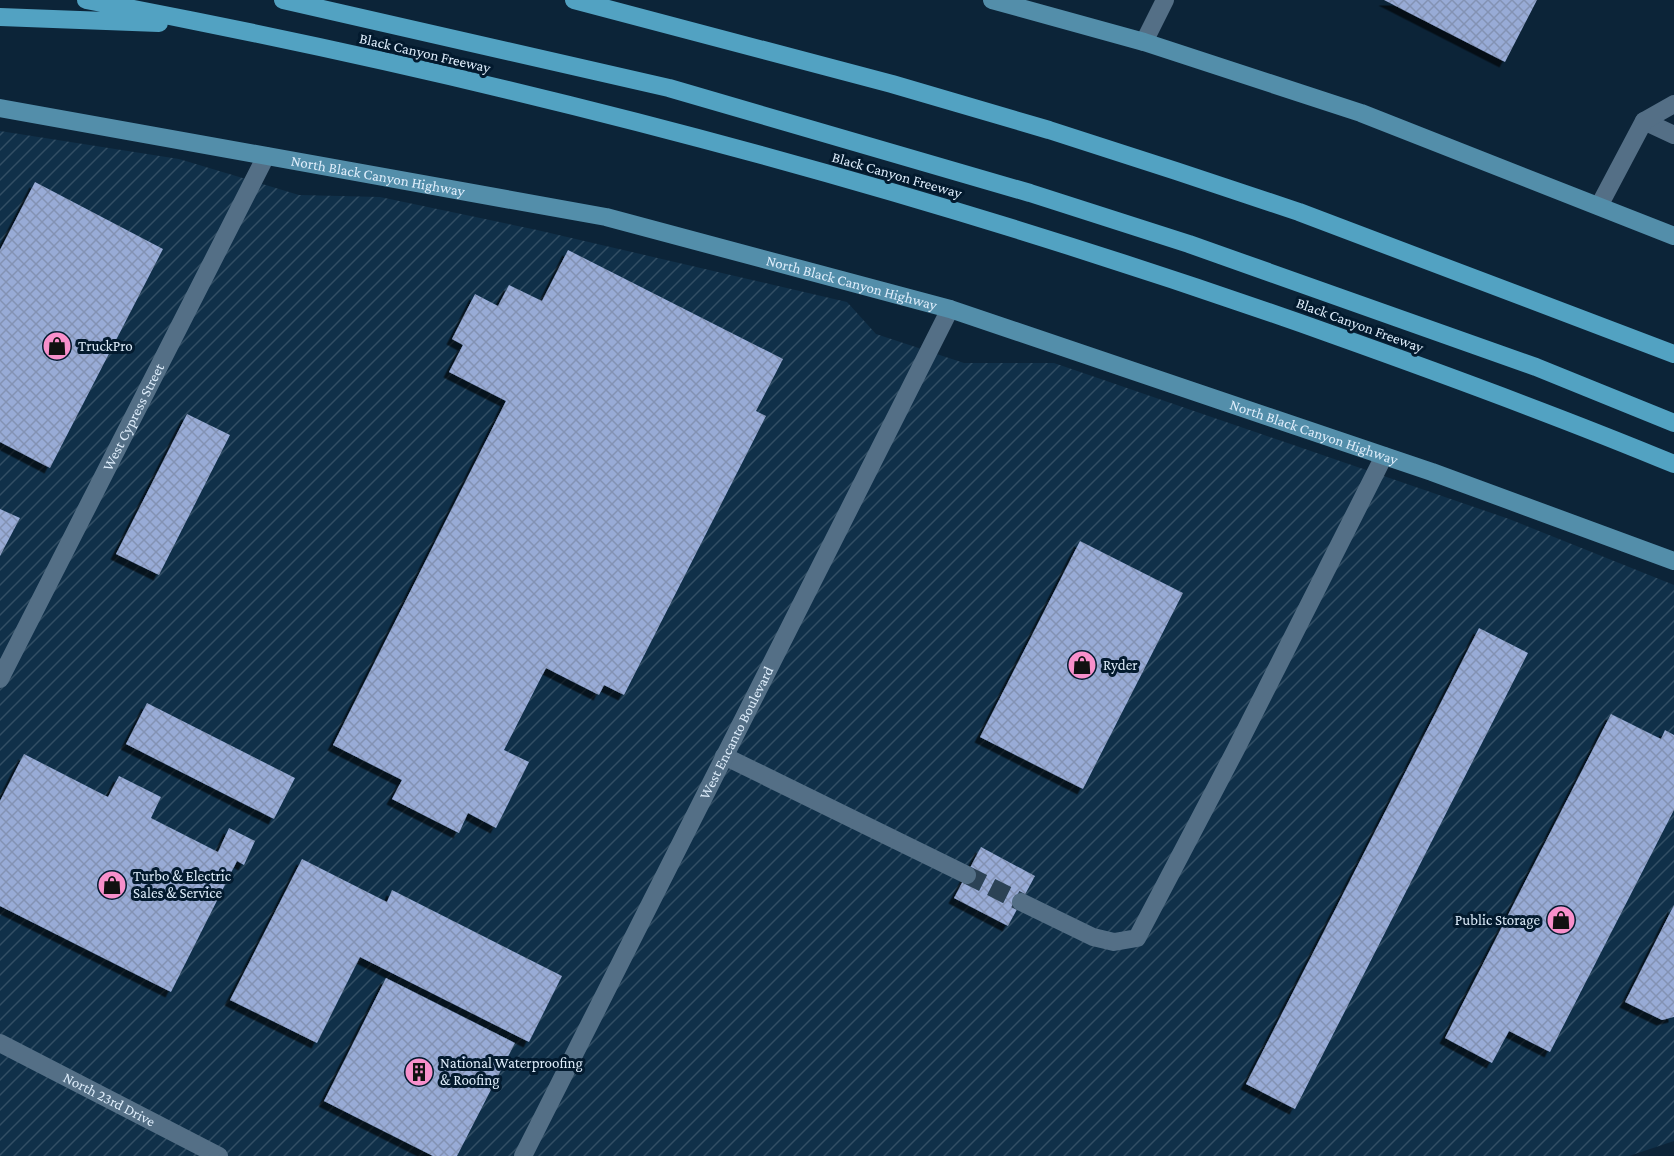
<svg xmlns="http://www.w3.org/2000/svg" width="1674" height="1156" font-family="'Crimson Pro',serif">
	<defs>
		<pattern id="industrial-furrows" width="10" height="10" patternUnits="userSpaceOnUse" patternTransform="scale(1.5)"><rect width="10" height="10" fill="#103049"/><path d="M-1 1l2-2M0 10L10 0M9 11l2-2" fill="none" stroke="#324e64"/></pattern>
		<pattern id="building-cross-hatch" width="8" height="8" patternUnits="userSpaceOnUse" patternTransform="scale(1.5)"><rect width="8" height="8" fill="#98abd6"/><path d="M0 0l8 8M0 8l8-8" fill="none" stroke="#8392b3"/></pattern>
		<filter id="shadow"><feDropShadow dx="-5.5" dy="5.5" stdDeviation="0" flood-color="#0009"/></filter>
	</defs>
	<rect width="100%" height="100%" fill="#0c2438"/>
	<path fill="url(#industrial-furrows)" d="M0,131L179,159L299,195L380,197L537,230L847,302L876,334L964,363H1054L1509,519L1674,585V1141L1629,1156H0Z"/>
	<path fill="url(#building-cross-hatch)" filter="url(#shadow)" d="M1384,0H1537L1505,62Z
		M35,182L163,249L50,468L0,442V250Z
		M568,250L783,359L756,411L766,416L624,695L604,685L599,695L546,668L504,750L529,762L496,828L468,813L459,833L392,799L402,780L333,745L506,401L449,372L463,345L452,339L475,294L498,306L509,285L542,301Z
		M187,414L230,435L159,575L116,554Z
		M0,509L20,518L0,556Z
		M1080,541L1183,593L1083,789L980,737Z
		M1479,628L1528,653L1295,1109L1246,1084Z
		M147,703L295,778L274,819L126,744Z
		M1611,714L1661,739L1665,730L1674,735V810L1550,1052L1509,1031L1492,1063L1445,1038Z
		M24,754L108,797L119,776L161,797L151,818L218,852L229,828L255,841L244,865L237,861L171,992L0,906V801Z
		M981,847L1035,876L1008,926L954,898Z
		M302,859L387,902L392,890L562,976L529,1042L360,957L317,1043L230,1000Z
		M1674,905V1017L1662,1020L1625,1002Z
		M386,978L515,1043L457,1156H433L324,1101Z"/>
	<g fill="none" stroke-linecap="round" stroke-linejoin="round">
		<path stroke="#2c4255" stroke-width="18" stroke-dasharray="18 9" stroke-linecap="butt" d="M967,875L1021,902"/>
		<g stroke="#546f86" stroke-width="18">
			<path d="M1144,42L1165,0"/>
			<path d="M1644,121L1674,135"/>
			<path d="M1599,206L1644,121L1674,104"/>
			<path id="s1" d="M0,679L266,156"/>
			<path d="M724,756L967,875"/>
			<path d="M1021,902L1093,937L1114,942L1137,938L1235,751L1384,456"/>
			<path id="s2" d="M0,1043L219,1156"/>
			<path id="s3" d="M523,1156L950,309"/>
		</g>
		<g stroke="#538eaa" stroke-width="18">
			<path d="M992,0L1144,42L1361,113L1674,236"/>
			<path id="s4" d="M0,108L606,217L950,309L1432,472L1674,561"/>
		</g>
		<path stroke="#52a2c2" stroke-width="18" d="M86,0C509,79 926,190 1331,334C1446,375 1561,417 1674,464
			M283,0L669,88L1030,193L1189,244L1536,367L1674,423
			M574,0L892,84L1049,130L1176,171L1299,212L1674,354
			M0,17L159,23"/>
	</g>
	<defs>
		<g id="shop-disc" transform="scale(1.5)"><circle r="9.5" fill="#f890cb" stroke="#031a2e"/><path d="M-5-2.5h2.3a2.7 3.5 0 0 1 5.4 0H5L5.5 6h-11ZM-1.5-2.5h3a1.5 2.3 0 0 0-3 0Z" fill="#111"/></g>
		<g id="building-disc" transform="scale(1.5)"><circle r="9.5" fill="#f890cb" stroke="#031a2e"/><path d="M-4-6H4V6H1V3H-1V6H-4ZM-2.5-4.3h1.7v1.8h-1.7ZM.8-4.3h1.7v1.8H.8ZM-2.5-1h1.7V.8h-1.7ZM.8-1h1.7V.8H.8Z" fill="#111"/></g>
	</defs>
	<g fill-rule="evenodd">
		<use href="#shop-disc" x="57" y="346"/>
		<use href="#shop-disc" x="1082" y="665"/>
		<use href="#shop-disc" x="112" y="885"/>
		<use href="#shop-disc" x="1561" y="920"/>
		<use href="#building-disc" x="419" y="1072"/>
	</g>
	<g text-anchor="middle" dominant-baseline="central" stroke-width="6" stroke-linejoin="round" paint-order="stroke">
		<g font-size="15" fill="#deedfb" stroke="#031a2e">
			<text transform="translate(425 53) rotate(13)">Black Canyon Freeway</text>
			<text transform="translate(897 175) rotate(16)">Black Canyon Freeway</text>
			<text stroke="none"><textPath href="#s4" startOffset="384">North Black Canyon Highway</textPath></text>
			<text stroke="none"><textPath href="#s4" startOffset="870">North Black Canyon Highway</textPath></text>
			<text transform="translate(1360 325) rotate(20)">Black Canyon Freeway</text>
			<text stroke="none"><textPath href="#s1" startOffset="294">West Cypress Street</textPath></text>
			<text stroke="none"><textPath href="#s4" startOffset="1356">North Black Canyon Highway</textPath></text>
			<text stroke="none"><textPath href="#s3" startOffset="474">West Encanto Boulevard</textPath></text>
			<text stroke="none"><textPath href="#s2" startOffset="123">North 23rd Drive</textPath></text>
		</g>
		<g font-size="15" fill="#deedfb" stroke="#031a2e" text-anchor="start">
			<text x="78" y="346">TruckPro</text>
			<text x="1103" y="665">Ryder</text>
			<text x="133" y="876">Turbo &amp; Electric<tspan x="133" dy="17">Sales &amp; Service</tspan></text>
			<text x="1540" y="920" text-anchor="end">Public Storage</text>
			<text x="440" y="1063">National Waterproofing<tspan x="440" dy="17">&amp; Roofing</tspan></text>
		</g>
	</g>
</svg>
